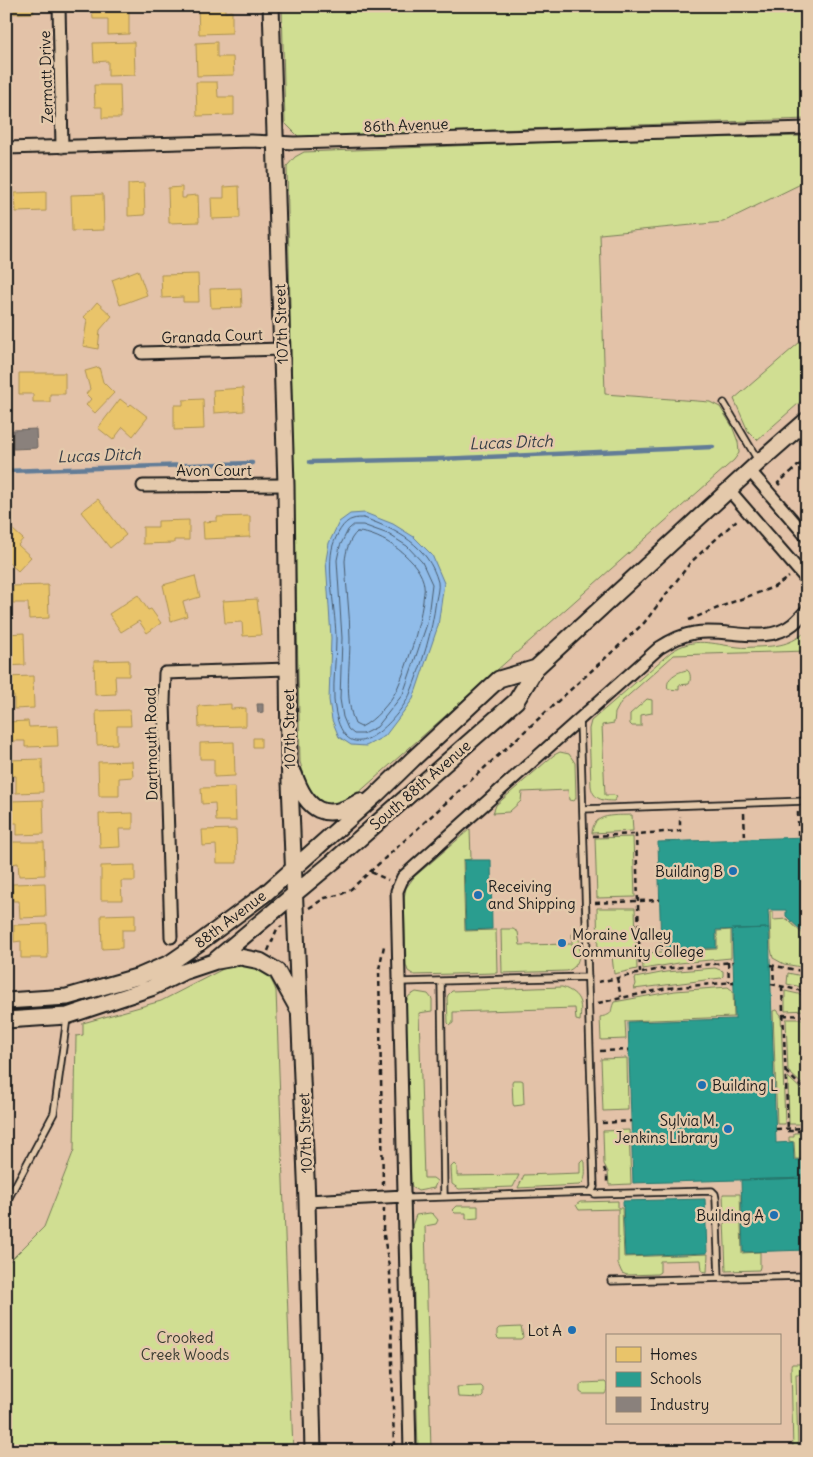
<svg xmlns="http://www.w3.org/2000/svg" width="813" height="1457" font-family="Delius,sans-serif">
	<rect width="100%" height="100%" fill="#e3c2a8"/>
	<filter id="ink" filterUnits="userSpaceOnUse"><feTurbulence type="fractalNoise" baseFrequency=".02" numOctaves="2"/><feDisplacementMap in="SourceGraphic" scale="10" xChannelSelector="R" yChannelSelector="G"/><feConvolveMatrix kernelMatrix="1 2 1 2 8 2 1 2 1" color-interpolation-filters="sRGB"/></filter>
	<g filter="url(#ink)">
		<path fill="#d0de92" stroke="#767d57" d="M282,6H807V119L299,137L285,123Z
			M807,136V181L723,222L600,234L605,394L710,402L720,407L732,426L738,442L739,453L734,460L356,795L342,805L333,806L320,803L308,789L300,762L287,166L295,157L304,152L601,140Z
			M807,336V396L757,440L748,431L734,399Z
			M807,631V651L674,655L621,702L615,713L614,723L602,725L605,795H614L617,797L614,801C602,801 593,799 591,786L589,729L591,721L671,652C695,636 711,644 738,647C744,648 751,647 757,647C779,646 790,645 807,631Z
			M687,670C691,672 691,680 689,684L679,685V690L668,689C665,678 677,672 687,670Z
			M647,699L652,700V713L641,715V726H632L630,724V714Z
			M560,752L569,754L575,763L576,798L574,801L569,800L568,790L522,792L521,801L509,812L493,813L496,805L554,755Z
			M632,815L633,831L592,833C593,812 617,816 632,815Z
			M470,829L471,859L463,860L465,931L496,930L497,973L414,975L408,971L406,965L404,898L406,888L414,877Z
			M633,837L635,897L597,898L595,838Z
			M597,908H635L637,969L614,974L612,956L598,957Z
			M770,912H773V920L787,919L807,938V968L784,964L773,958L771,949Z
			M501,929H513L518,932L520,945L572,944V934L577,932L579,935C579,948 583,966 567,971L502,973Z
			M731,930V958L679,963L643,969L642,953L717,949V931Z
			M240,964C260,968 269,971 276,991L293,1451H6V1265L44,1227L74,1150L76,1036L83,1035V1023L161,1001L223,969Z
			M715,968L723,971V976L721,978L634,989L636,984L635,978L666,972Z
			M788,973L807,977V988L787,984Z
			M562,987C581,994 582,1003 580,1021L576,1020L575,1008L453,1012V1023L450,1025L448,1023L447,998L448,995L452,991Z
			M728,987L733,991L734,1017L625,1021L626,1039L601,1040L600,1017C615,1014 609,1013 614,1002L675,991Z
			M785,991L807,996V1010L785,1011Z
			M416,992L428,994L432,999V1011L419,1013L424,1178H433L437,1181L434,1188L418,1191L412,1187L411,1182L406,1002L409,996Z
			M777,1010L781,1015L785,1124H777L773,1011Z
			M786,1019H804L807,1021V1045L799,1053L807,1061V1089L788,1071Z
			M627,1058L628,1110L603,1111L601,1059Z
			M788,1077L807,1095V1124H789Z
			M513,1080H521L523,1081L524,1104L522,1105L514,1106L513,1104L512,1082Z
			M629,1130L631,1184L609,1185L608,1172L604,1164L603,1131Z
			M794,1133H807V1159H795L794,1142L789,1141V1137H794Z
			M582,1160L585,1162C585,1170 587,1180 580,1185L518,1188L524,1175L580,1173V1162Z
			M454,1164L457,1167V1176L519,1175L513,1187L459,1189L452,1184L451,1167Z
			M723,1194H740L742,1253L760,1252V1267L759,1270L726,1271Z
			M618,1201V1208H622L624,1257L708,1254L707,1272L702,1271L701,1260L660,1261V1272L657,1274L627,1275L622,1273L618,1264V1209L579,1210L576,1205L580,1202Z
			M456,1206H478V1218L466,1219V1213H455L452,1210Z
			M430,1213L433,1214L438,1220L436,1224L425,1226L431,1451H418L412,1226L416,1215Z
			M521,1327L523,1337L521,1339H499L497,1337V1330L499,1328Z
			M792,1364H807V1374H796L798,1451H793L791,1366Z
			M605,1382C608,1384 607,1391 605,1394H583L580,1392V1385L583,1383Z
			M481,1386L483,1388V1396L481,1398L458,1397L457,1387Z"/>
		<path fill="#90bce9" stroke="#627c97" d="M365,513L393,524L414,537L432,555L444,583L438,626L413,699L385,736L366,746L351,745L339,737L332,720L329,700L331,638L326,560L329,543L339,522L350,514Z"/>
		<path fill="#e9c46a" stroke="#ac9253" d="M6,6H33L34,13L6,14Z
			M92,6H129V34L108,35V19H93Z
			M198,6H225V12L232,11V33L199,34Z
			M134,42L135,75L108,76V61L94,62L93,43Z
			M217,42V57H233L234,75L197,76L196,43Z
			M196,82H217L218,97H234V115L197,116Z
			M94,85H120L121,118H102V107H95Z
			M144,183L145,215L128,216V184Z
			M239,186L240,218L212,219L211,198H224V187Z
			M182,187V198H186V196L198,195L199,222L169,223L168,188Z
			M46,192V211L16,212L15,193Z
			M103,194L104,230L72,231L71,195Z
			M138,270L147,295L120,305L112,280Z
			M198,274L199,302H183V297L162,298L161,275Z
			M241,288L242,307L211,308L210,289Z
			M97,302L112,316L100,330L98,349L83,346L87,320L84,317Z
			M99,367L103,382L114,393L95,413L86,405L91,399L86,394L90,389L85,371Z
			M19,373H65V394H50V402H33V394H19Z
			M243,388L244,411L214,413L213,390Z
			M120,399L129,406L131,404L148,417L133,436L123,427L113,440L98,428Z
			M203,399L204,429L174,430V405H183V400Z
			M98,499L126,535L110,548L81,512Z
			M250,516V537L204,539L203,522L217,521V517Z
			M189,520V540H174V543L143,544V527H158V521Z
			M12,529L23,539L18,545L31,557L18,571L9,563L6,565V536Z
			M195,576L200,597L183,602L187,616L171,621L163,585Z
			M48,585L49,618L29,619L28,603H13V586Z
			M138,595L148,610L151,609L161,623L147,633L139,621L121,632L109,614Z
			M257,599L261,635L243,636L242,622L225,623L223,601Z
			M24,633L25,665L6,666V634Z
			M129,660V676H115L116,694L95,695L94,661Z
			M33,676L34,708L14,709V696H7L6,677Z
			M231,704V709L246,708V726L199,727L198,706Z
			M130,710L131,726H117V744L97,745L96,711Z
			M28,721L29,727L57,726L58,746L25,747V741H8L7,722Z
			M253,738H261V747H253Z
			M234,742L235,776L214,777V759H200V743Z
			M42,759L43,792L16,793V776H9V760Z
			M132,761L133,777L119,778V796H99L98,762Z
			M235,787L236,821H216L215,803L202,804L201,788Z
			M43,800L44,834L17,835V823H10V801Z
			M133,813V829H119L120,847L100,848L99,814Z
			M236,829L237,863H217L216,845L203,846L202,830Z
			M11,842H44L45,875L19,876L18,863L12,864Z
			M135,865V881H121L122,900H101V866Z
			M45,883L46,917L20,918L19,901H13L12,884Z
			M135,914V930H122V948L102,949L101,915Z
			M47,924L48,958H21V941L14,942V925Z"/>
		<path fill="#2a9d8f" stroke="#26766c" d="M807,837V936L786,916V910H768L769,928L716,930V948L661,949L658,842Z
			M464,860H491L492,929L466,930Z
			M769,928L776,1143L793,1142L794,1160H807V1178L633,1183L628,1022L735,1019L732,929Z
			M807,1178V1250L743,1252L741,1180Z
			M705,1199L707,1253L625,1256L623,1201Z"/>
		<path fill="#8a817c" stroke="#69635f" d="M36,429L37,448L13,449V430Z
			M257,704H263V712L258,713Z"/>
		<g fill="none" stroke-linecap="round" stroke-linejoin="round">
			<path stroke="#4a5c6e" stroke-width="1" d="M364,518C397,530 428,545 438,582C439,587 437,595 436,600C432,633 422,664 410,694C403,711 361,762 343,732C337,723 335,710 334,700C333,680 336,659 336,639C336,612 326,569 333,545C336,536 343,521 353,519C356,518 361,518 364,518Z
				M354,525H363L388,534L407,546L422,562L432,584L427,624L403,694L377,727L363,734H354L348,729L343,717L340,699L342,638L337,560L340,546L348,530Z
				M357,532C381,532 422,561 424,586C425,591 423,596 423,601C419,628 408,664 397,689C391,702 374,721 361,727L355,724C344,697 350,668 350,639C350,613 346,587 345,561C346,551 349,539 357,532Z"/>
			<path stroke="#627c97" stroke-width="4.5" d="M310,462L439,459L713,447
				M6,471L252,463"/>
			<g stroke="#1c1c1c" stroke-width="9">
				<path id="lane" d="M724,403L759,462
					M583,809L807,801
					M441,981L444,1197
					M400,982L588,977
					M591,1192L595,1194L712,1191L715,1194L716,1199L719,1278
					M405,1196L410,1198L444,1197L591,1192L594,1187L580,719
					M6,1203L54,1113L67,1018
					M611,1281L807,1276"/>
			</g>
			<g stroke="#1c1c1c" stroke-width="15">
				<path id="street" d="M59,6L62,147
					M6,148L251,141L294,143L807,128
					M142,353L282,349
					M750,471L807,537
					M143,486L286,485
					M729,490L807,580
					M171,937L164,702L165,673L288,669
					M307,1201L405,1196
					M410,1451L397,891L403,877L659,648C670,641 681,635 694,633C725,627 766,646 793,624C798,620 802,615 807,610"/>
			</g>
			<g stroke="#1c1c1c" stroke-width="19">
				<path id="secondary" d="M271,6L286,485L289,758L307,1201L313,1451
					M294,774C307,811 325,823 360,801
					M217,961L240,957L260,961L277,971L298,1009
					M6,1001L67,997L140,976L170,963L199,943L266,893L376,795L413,759L499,679L536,668
					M6,1020L67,1016L151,988L183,972L213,962L334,861L516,701L536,668L759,462L807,420"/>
			</g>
			<path stroke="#1c1c1c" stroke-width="2.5" stroke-dasharray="5 4" stroke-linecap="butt" d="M780,485L778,483L807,458
				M689,620L730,603L774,587L789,577
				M798,812V838
				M744,813L745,839
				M593,836L636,834
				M371,872L388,880
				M595,903L660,900
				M309,908L325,898L342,894L351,889L644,623L691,562L739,518
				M268,951L277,929L282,926
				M728,962L729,982
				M770,965L807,972
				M773,965L774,985
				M640,973L636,834L680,831V816
				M617,978L621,997
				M598,982L661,969L733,962
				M771,984L807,992
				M782,987L788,1131H807
				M598,1003L668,988L734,982
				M783,1015L807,1016
				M600,1051L629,1050
				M786,1072L807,1092
				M602,1123L631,1121
				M604,1168L607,1176V1185
				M383,1185L379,969L384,946
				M384,1208L383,1229L390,1273L394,1451"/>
			<use href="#lane" stroke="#e4c9ab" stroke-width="5.5"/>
			<use href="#street" stroke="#e4c9ab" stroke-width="11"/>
			<use href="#secondary" stroke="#e4c9ab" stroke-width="15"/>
			<path stroke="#1c1c1c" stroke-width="2.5" stroke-dasharray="5 4" stroke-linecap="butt" d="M776,1129L807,1128"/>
		</g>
	</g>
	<g fill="#1f6fb2" stroke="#e4c9ab" stroke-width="2">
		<circle cx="733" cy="871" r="5"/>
		<circle cx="478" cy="895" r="5"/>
		<circle cx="562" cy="943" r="5"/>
		<circle cx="702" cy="1085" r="5"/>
		<circle cx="728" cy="1129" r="5"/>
		<circle cx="774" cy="1215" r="5"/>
		<circle cx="572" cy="1330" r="5"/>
	</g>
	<g text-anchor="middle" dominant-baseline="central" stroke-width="5" stroke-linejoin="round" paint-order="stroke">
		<g font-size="15" fill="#1c1c1c" stroke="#e4c9ab">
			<text transform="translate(46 77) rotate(-92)">Zermatt Drive</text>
			<text transform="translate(406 125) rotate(-2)">86th Avenue</text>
			<text transform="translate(281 324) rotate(-92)">107th Street</text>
			<text transform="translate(212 336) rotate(-2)">Granada Court</text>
			<text x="214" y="470">Avon Court</text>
			<text transform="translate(289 729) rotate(-91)">107th Street</text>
			<text transform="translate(151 744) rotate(-91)">Dartmouth Road</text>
			<text transform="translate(420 785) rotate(-41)">South 88th Avenue</text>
			<text transform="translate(230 919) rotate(-37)">88th Avenue</text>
			<text transform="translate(305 1133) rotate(-92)">107th Street</text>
		</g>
		<g font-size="15" fill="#1c1c1c" stroke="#e4c9ab" text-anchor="end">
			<text x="723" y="871">Building B</text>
			<text x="488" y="886" text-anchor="start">Receiving<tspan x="488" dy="17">and Shipping</tspan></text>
			<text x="572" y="934" text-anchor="start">Moraine Valley<tspan x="572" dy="17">Community College</tspan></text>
			<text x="712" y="1085" text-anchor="start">Building L</text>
			<text x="718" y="1120">Sylvia M.<tspan x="718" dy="17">Jenkins Library</tspan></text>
			<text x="764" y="1215">Building A</text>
			<text x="562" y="1330">Lot A</text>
		</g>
		<g font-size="15" fill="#37392e" stroke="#e4c9ab">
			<text x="185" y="1337">Crooked<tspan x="185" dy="17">Creek Woods</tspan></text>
		</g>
		<g font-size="16" font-style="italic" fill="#333c45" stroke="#e4c9ab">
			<text transform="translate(511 442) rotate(-2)">Lucas Ditch</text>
			<text transform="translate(99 455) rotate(-2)">Lucas Ditch</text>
		</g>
	</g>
	<rect width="813" height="1457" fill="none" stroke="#e4c9ab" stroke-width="25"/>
	<rect x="12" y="12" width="788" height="1432" fill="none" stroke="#1c1c1c" stroke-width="2" filter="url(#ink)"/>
	<rect x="606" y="1334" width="175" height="90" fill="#e4c9ab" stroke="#948472"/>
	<rect x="616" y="1347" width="25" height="15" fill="#e9c46a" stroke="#948472"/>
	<text x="650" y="1360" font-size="15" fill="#1c1c1c">Homes</text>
	<rect x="616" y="1372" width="25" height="15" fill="#2a9d8f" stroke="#948472"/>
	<text x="650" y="1384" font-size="15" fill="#1c1c1c">Schools</text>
	<rect x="616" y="1397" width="25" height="15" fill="#8a817c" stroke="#948472"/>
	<text x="650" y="1410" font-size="15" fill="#1c1c1c">Industry</text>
</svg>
